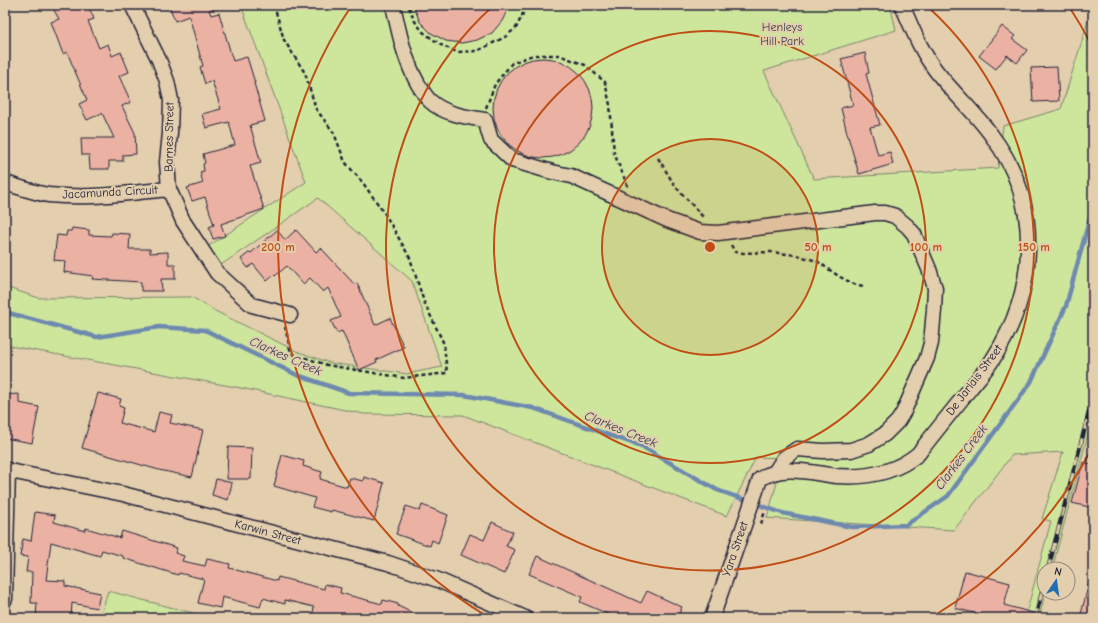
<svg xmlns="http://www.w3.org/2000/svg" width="1098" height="623" font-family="'Comic Neue',sans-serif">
	<rect width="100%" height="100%" fill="#e3cead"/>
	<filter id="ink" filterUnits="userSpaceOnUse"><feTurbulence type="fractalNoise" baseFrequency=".025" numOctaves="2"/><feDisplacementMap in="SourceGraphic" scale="8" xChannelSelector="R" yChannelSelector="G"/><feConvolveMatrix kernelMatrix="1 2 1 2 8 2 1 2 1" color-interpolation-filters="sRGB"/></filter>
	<g filter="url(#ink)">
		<path fill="#cee69c" stroke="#78846c" d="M241,5H890L896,30L764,71L814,179L998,168L1003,126L1061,109L1093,5V415L1052,569H1044V593H1045L1039,618H1025L1051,521L1042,519L1063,452L1012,455L954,530L767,518L784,458L756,457L727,516L463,415L364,414L241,388L5,345V287L39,298L192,297L215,311L296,351L330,363L407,374L442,367L412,281L318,198L221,265L207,247L306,182Z
			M108,591L212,618H100Z"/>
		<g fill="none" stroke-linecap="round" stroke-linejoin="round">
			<path stroke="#6e89af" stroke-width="4.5" d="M5,312L97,337L159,327L205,330L297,375L349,393L464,395L533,408L643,447L717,490L782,513L852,527L906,525L948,496L1031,382L1066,306L1093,206"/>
		</g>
		<path fill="#ebb2a4" stroke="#22223b" d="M51,5H88L94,19L88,21L99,48L108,44L112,56L121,52L129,72L119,76L131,102L122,106L135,133L136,154L123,155V161H109V169H90L89,155H82L81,138H114L102,113L87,120L79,104L87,100L67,52L63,54L51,22L59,19Z
			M169,5H216V8L209,10L211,15L219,13L233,61L247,57L255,83H254L265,121L250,125L261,163L250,166L264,209L221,224L225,236L213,239L209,227L214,225L205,197L192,201L187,188L203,183L200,172L204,171L203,164L205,163L203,154L235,145L229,122L206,128L202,114L221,109L212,81L205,84L200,67L203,66L189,16L175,21Z
			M413,5H510L502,21L492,33L477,40L462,43L446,41L431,33L420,22Z
			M1002,26L1015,36L1012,39L1027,50L1017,63L1007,55L996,69L979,56Z
			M865,53L869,73L866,74L880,125L870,127L878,155L890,152L893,164L859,174L847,133L841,108L853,105L841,59Z
			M493 108a50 50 0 1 1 100 0a50 50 0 1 1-100 0Z
			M1057,67L1059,101L1033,102L1031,68Z
			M72,228L89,230V235L111,236L112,233L130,234L129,249H150V253L168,252V264H175V279H161L162,291H141V282L92,279L93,276L64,272L65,261L54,260L57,235L66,236L67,231H71Z
			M277,230L285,240L296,230L316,252L321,248L354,284L357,283L375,325L390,318L404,347L376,360L377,362L359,370L342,331L337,333L331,321L341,317L328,288L323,292L310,278L303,284L287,266L275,276L274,275L267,281L253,264L248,268L241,259L250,252L251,253Z
			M98,393L121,399L119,406L124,408L120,423L154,432L159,412L172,415L170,423L203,430L192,477L159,470L82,448Z
			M19,394V403L39,407L32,443L5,438V395Z
			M228,447L252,448L251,479H227Z
			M282,455L304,461L303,466L322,472L320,479L347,487L350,478L363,481L364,477L384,483L374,521L332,510L331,512L312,507L315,498L274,486Z
			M1083,462L1093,465V508L1072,503Z
			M216,479L232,483L228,500L212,495Z
			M422,505L448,515L438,543L432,540L430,546L396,534L406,506L420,511Z
			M35,512L55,515L54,522L85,531L86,528L120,538L122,531L177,548L175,553L184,556L182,561L205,566L207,559L230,564L229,568L277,581L278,577L324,589L325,584L341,588L340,593L382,604L383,600L398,604V606L423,618H318L312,617L314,607L285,600V604L263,598L260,607L222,597L220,608L198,603L204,579L179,573L178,575L123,558V556L102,550L100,556L51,542L46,580L65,581V586L100,593L97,608L72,603L71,618H36L37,603H31L32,572H26L28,557L20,556L23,539L31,541Z
			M492,522L513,532L506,546L515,550L504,574L461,555L470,534L484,540Z
			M537,556L641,603L647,591L682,607L677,618H617L580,602L582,597L529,574Z
			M965,571L1010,583L1004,605L1037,614V618H993L955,608Z
			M1089,583H1093V618H1080Z"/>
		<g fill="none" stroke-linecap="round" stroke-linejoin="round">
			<g stroke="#22223b" stroke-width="17">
				<path id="minor" d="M132,5L159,60L167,81L171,100L170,133L167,162L169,189L183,221L217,273L252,305L290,315
					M393,5C399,32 404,59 418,84C422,90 425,96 430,101C444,114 466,117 485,120L491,140L512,160L552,172L571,176L667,220L700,232L718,233L875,213H885L895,216L907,226L914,234L929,269L935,288L934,310L931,343L927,358L904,411L898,421L885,434L869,444L851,450L823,451L797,449L784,458L775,472
					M5,183C19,187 35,193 49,195C89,199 129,193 169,189
					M5,470L123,494L388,563L438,580L525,618
					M5,599L8,470
					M712,618L760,479C783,464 811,473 837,476C866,478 895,473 918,454C935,432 952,411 969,390C977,380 986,370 993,359C1037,290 1043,204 992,136C976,113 954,94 937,72C921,52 912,28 902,5"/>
			</g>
			<path stroke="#22223b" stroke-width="2.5" stroke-dasharray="4 3" stroke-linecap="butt" d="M274,5L284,40L305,73L316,109L334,133L345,162L363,183L385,214L410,258L424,302L444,344L447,373L404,378L327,365L291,353L285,327
				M409,7L414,20L423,32L441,45L457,52L477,51L505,37L516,28L522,16L526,5
				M486,108L495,84L512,63L533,55H559L585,65L605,82L610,105L614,153L628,187
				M658,158L675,186L704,218
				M731,245L735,252L744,253L771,252L796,255L817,261L840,277L856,285L865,286
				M761,524L765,511"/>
			<use href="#minor" stroke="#e3cead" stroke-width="14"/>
			<g stroke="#22223b" stroke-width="4.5">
				<path id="rail" d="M1048,569L1093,397
					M1035,618L1044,585"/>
			</g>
			<use href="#rail" stroke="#e3cead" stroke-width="3" stroke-dasharray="9" stroke-linecap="butt"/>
		</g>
	</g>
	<circle cx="710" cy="247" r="108" fill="#c04e15" fill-opacity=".12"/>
	<g fill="none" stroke="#c04e15" stroke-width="2">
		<circle cx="710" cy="247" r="108"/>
		<circle cx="710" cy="247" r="216"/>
		<path d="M927 6A324 324 0 1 1 493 6"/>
		<path d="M1091 450A432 432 0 0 1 932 617M488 617A432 432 0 0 1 352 5M1068 5A432 432 0 0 1 1091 44"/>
	</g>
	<g text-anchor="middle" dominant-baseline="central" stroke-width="4" stroke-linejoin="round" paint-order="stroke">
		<g font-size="12" fill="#3c3f4a" stroke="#e3cead">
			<text x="782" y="27">Henleys<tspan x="782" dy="14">Hill Park</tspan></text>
		</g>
		<g font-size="12" fill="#22223b" stroke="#e3cead">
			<text transform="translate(169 137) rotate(-89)">Barnes Street</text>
			<text transform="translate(110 192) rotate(-3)">Jacamunda Circuit</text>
			<text transform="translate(974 380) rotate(-53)">De Jarlais Street</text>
			<text transform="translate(268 532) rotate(15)">Karwin Street</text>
			<text transform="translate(735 549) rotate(-71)">Yara Street</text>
		</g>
		<g font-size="13" font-style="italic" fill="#353c58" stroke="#e3cead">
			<text transform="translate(286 356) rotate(24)">Clarkes Creek</text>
			<text transform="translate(621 429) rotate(22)">Clarkes Creek</text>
			<text transform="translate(961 457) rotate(-53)">Clarkes Creek</text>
		</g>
	</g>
	<circle cx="710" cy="247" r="6" fill="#c04e15" stroke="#e3cead" stroke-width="2"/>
	<g font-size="12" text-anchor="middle" font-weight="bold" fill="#c04e15" stroke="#e3cead" stroke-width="4" stroke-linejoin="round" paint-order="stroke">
		<text x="818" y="251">50 m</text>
		<text x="926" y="251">100 m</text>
		<text x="1034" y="251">150 m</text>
		<text x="278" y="251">200 m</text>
	</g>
	<rect width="1098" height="623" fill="none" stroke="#e3cead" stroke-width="20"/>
	<rect x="10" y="10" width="1078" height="603" fill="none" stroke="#22223b" stroke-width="1.5" filter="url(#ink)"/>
	<g transform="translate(1056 581) rotate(13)"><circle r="19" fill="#e3cead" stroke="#96897f"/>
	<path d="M0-3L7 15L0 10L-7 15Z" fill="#1f6fb2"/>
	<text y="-6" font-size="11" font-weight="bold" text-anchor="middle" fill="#22223b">N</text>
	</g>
</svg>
